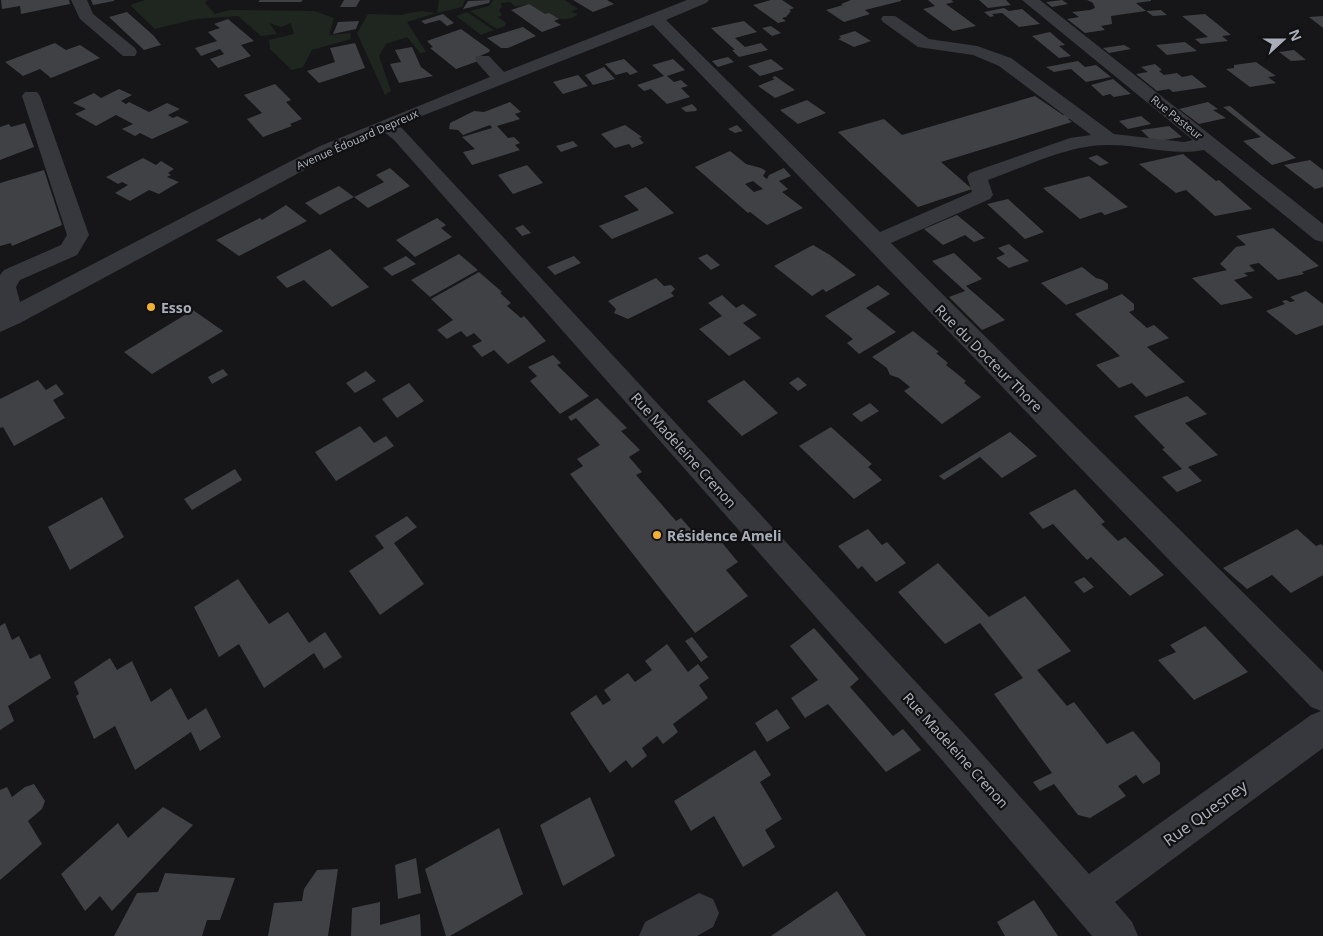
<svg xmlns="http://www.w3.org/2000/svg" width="1323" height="936" font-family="'Noto Sans',sans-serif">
	<rect width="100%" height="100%" fill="#161618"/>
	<path fill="#1e261f" d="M145,0H208L205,3L215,14L230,10L314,11L334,18L329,35L350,33L351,39L312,50L303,67L292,70L270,49L269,40L294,34L291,23L281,27L269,23L277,34L261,36L238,16L196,19L155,29L130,5Z
		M439,0H465L462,7L437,13Z
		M493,0H565L578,9L571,12L578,14C570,22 552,19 541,15C537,14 532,8 529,4L516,7L510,2L501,3L502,7L499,10L502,15L498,17L506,23L505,26L497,29L470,11L489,6Z
		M422,11L436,13L407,22L426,52L420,53L407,37L386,44L379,56L391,91L385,95L357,33L368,14L399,15Z
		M467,12L494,30L481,35L456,16Z"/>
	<path fill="#404145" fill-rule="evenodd" d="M1,0H69L70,4L21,14L20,6L2,9Z
		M91,0H114V1L93,5Z
		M260,0H303L301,2H258Z
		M344,0H360L356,7H340Z
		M490,0L489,3L463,9L468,1Z
		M573,0H607L614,4L593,12Z
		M771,0H782L794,8L789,10L791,11L786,17L782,18L786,21L778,23L753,5Z
		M851,0H901V1L865,10L870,14L844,22L826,10L843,5L841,4Z
		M928,0H951L954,2L946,4L976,26L953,31L923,9L935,6Z
		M979,0H1006L1011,5L988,8Z
		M1062,0L1068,4L1052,7L1046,2Z
		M1087,0H1151V1L1136,3L1146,11L1111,16L1112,24L1101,26L1105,30L1085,33L1067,19L1079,17L1072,12L1090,10L1095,8L1093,3Z
		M529,4L545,14L549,13L559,19L554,21L561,25L542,32L511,10Z
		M1004,8L1009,11L1022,9L1040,24L1019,27L1002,13L992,14L994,16L990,17L984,12Z
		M1161,10L1167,15L1153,16L1146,11Z
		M127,12L154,36L161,45L144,50L109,17Z
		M443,14L454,23L447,26L440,20L425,24L421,21Z
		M1205,14L1231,35L1222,36L1228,41L1201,44L1195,39L1208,37L1182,16Z
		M1323,16V28L1309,17Z
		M228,19L254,41L241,45L251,56L218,68L210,59L224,54L220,49L201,56L195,48L217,41L208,32L220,28L214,24Z
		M359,21L356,29L333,34L338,22Z
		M744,21L757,32L735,38L745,47L761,43L768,50L739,57L732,50H735L711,28Z
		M771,26L781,33L772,36L762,28Z
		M523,27L536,36L508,48H501L487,38Z
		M461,29L490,50L489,52L480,56L484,59L456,69L430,48L433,47L427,41Z
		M855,31L871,41L854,47L838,39L841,38L839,36Z
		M1050,32L1065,45L1059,46L1071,56L1059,58L1032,36Z
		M1185,42L1197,51L1167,55L1156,45Z
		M55,43L66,50L80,45L100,58L51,78L40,69L23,76L5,62Z
		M355,43L365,68L319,83L307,71L335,62L330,48Z
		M1124,45L1131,49L1109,53L1103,48Z
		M412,47L421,67L433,76L399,83L390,64L401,62L395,50Z
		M1294,50L1306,60L1291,61L1279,52Z
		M728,57L734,62L718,67L712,61Z
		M624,59L638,72L630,75L627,72L616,75L605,64Z
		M673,59L685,70L667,76L674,82L681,80L688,86L681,88L690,97L667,104L651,89L644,91L637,85L664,76L652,65Z
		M771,59L784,69L760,76L748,66Z
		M1078,61L1085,67L1096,65L1111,77L1086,82L1071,69L1054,72L1046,67Z
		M1256,62L1276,76L1268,77L1276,83L1250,87L1226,69L1234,68V65Z
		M1155,64L1162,70L1159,71L1164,75L1177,73L1182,77L1192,75L1207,87L1173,92L1169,89L1157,91L1136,74L1148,72L1141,67Z
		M604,67L615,79L593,85L585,75Z
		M578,75L588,86L563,94L553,82Z
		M775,76L795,90L775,98L758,86L775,79L772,78Z
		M1113,79L1131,94L1114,97L1110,94L1103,96L1091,85Z
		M275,84L291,100L286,102L302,119L290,124L292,126L263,137L247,119L262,113L244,95Z
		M119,89L132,95L121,101L126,104L129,102L149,112L167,103L180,109L168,115L173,118L177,116L189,122L152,139L140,133L135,136L122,129L133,124L116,115L96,126L75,114L86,109L73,103L94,93L101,98Z
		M1035,96L1063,115L1067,114L1072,118L1068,119L1072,122L941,162L972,189L918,207L838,132L884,119L902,135Z
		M807,100L826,113L798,124L780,110Z
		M510,102L521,112L515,114L520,119L497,126L508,138L514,137L520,143L515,145L520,150L472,165L463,152L475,149L462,137L492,128L490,125L463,135L458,130L449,129L450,123L474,111L484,112Z
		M1208,102L1218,109L1213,110L1226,118L1199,124L1179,109Z
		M692,104L697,109L696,111L686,112L681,108Z
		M1230,106L1267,136L1296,158L1272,165L1243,141L1261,137L1223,107Z
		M1141,116L1151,124L1128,129L1119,121Z
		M25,123L34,147L0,160V127L9,124L11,127Z
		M625,125L642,137L639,138L644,143L632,148L629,144L615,148L601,134Z
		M737,125L743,131L735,133L728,129Z
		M1169,126L1182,137L1153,142L1141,130Z
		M573,141L578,146L561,152L556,146Z
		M730,151L746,164L761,168L766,171L763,176L767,179L769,175L784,168L791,176L779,181L788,189L782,192L803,208L767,225L750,212L748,213L695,167ZM753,181L763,189L754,192L745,184Z
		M1183,154L1216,181L1219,180L1252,209L1215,216L1186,190L1176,193L1139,164Z
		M1097,155L1109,163L1100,166L1088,158Z
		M143,158L156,165L161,161L174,169L168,173L171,175L167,177L179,182L159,194L149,190L130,201L115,193L128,185L122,182L118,184L106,177Z
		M1310,160L1323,170V187L1315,189L1284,165Z
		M527,165L543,183L513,194L498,175Z
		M390,168L410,186L368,208L354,197L384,182L376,175Z
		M44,170L62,225L12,246L11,243L0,246V183Z
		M1089,176L1128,207L1105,215L1101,212L1080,219L1043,188Z
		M339,186L354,197L320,215L305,203Z
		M646,187L674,213L612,239L599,226L639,210L624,196Z
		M1008,199L1044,232L1025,239L987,204Z
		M286,205L307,221L239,256L216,240L260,218L262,220Z
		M957,215L985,238L974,242L965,235L943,245L924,229Z
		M437,218L446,225L441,228L452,237L415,257L396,240Z
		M523,225L531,233L522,236L515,228Z
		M1273,228L1319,266L1302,272L1304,274L1278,280L1259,263L1249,265L1255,271L1244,273L1248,276L1234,280L1253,298L1221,305L1192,278L1227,270L1220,264L1236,247L1246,245L1236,236Z
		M1009,244L1029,261L1009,268L996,258L1005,254L998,248Z
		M813,245L830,255L856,275L826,292L823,289L812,296L774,266Z
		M330,249L369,287L332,307L304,280L287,288L276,277Z
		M954,253L982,279L966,286L1005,320L982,330L949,297L965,291L932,261Z
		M459,254L478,270L430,297L411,280Z
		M707,254L720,265L711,270L698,258Z
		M406,256L416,264L392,276L383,268Z
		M574,256L581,263L555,275L547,267Z
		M1082,267L1096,278L1103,280L1108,284V289L1066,305L1041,283Z
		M479,272L502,292L500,293L511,303L507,306L521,318L524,316L546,341L508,364L494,350L482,357L472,346L482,341L474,333L467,337L461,331L447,339L437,330L453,320L431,299Z
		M656,278L664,286L671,285L675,289L671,293L674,296L628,319L614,313L616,309L608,301Z
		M878,285L890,294L866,308L896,332L859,354L847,343L853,339L825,316Z
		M1306,291L1323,304V325L1296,335L1266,311L1285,304L1282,301L1286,300L1290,302L1295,301L1290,297Z
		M1122,294L1134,304V310L1129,312L1147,328L1154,325L1169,338L1147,347L1185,382L1146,397L1132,383L1119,388L1096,365L1120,356L1075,314Z
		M722,295L736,308L743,304L757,315L743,323L761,338L729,356L699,329L722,316L708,303Z
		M193,310L223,331L152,374L124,352Z
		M913,331L939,352L936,353L948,363L946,365L966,381L964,383L981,397L942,424L904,391L910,387L899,378L890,375L887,368L872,357Z
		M553,355L561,363L557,365L589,396L560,414L530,381L537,376L528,367Z
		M223,369L228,375L212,384L208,377Z
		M366,371L376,381L355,393L346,383Z
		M798,377L807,385L798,391L789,383Z
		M38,380L46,390L56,384L64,394L53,400L65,418L14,446L3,427L0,428V399Z
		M744,380L778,413L742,436L707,401Z
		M409,383L424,401L397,418L382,399Z
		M1187,396L1207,414L1185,423L1218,455L1188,467L1202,481L1177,492L1162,477L1182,469L1162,449L1165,448L1134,416Z
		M597,398L627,428L621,431L640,450L629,457L642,472L636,475L676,521L681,518L701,541L714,533L738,562L726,570L748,596L695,633L570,474L583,466L577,459L600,445L576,418L571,421L568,417Z
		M870,403L879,411L861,422L852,414Z
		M360,426L374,443L386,436L394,446L336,481L315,452Z
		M831,427L872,464L868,467L882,480L854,499L799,446Z
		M1010,432L1037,456L1002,478L980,457L944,480L939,476Z
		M235,469L242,480L192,510L184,499Z
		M1075,489L1105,522L1101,524L1118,541L1125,537L1164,575L1130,596L1091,557L1087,560L1053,524L1043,529L1029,513Z
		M102,497L124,537L70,570L48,527Z
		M407,516L417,527L394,543L424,584L380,615L349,571L384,548L375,536Z
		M868,529L882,545L887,542L906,563L876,582L862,566L858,569L838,546Z
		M1297,529L1316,546L1321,544L1323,546V575L1291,593L1272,575L1247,589L1223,568Z
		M938,563L989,617L1025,596L1071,651L1037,670L1067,706L1074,702L1107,744L1133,731L1160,763V774L1143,784L1136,775L1118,786L1126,796L1090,818L1078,815L1054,784L1040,791L1033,782L1052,773L994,694L1023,678L980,623L945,644L898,592Z
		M1084,577L1094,587L1084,593L1074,582Z
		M238,579L269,624L288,612L309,643L325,632L342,657L324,669L314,653L264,688L239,644L219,657L194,607Z
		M5,623L12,640L19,636L30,659L40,654L51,678L8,706L14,721L0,730V626Z
		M1205,626L1248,672L1194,700L1158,660L1176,652L1170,645Z
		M814,628L859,679L850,687L893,736L903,729L921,750L886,772L828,704L805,718L791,698L818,680L790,646Z
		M692,637L708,657L701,662L685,641Z
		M667,644L688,672L698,664L709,678L699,685L708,698L673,724L678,732L663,744L657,736L642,748L647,756L632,768L626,760L610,773L570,713L596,695L603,705L611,700L604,690L628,673L635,682L652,670L645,661Z
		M110,658L117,670L132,661L151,702L171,688L188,720L206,708L221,737L200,751L191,732L135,770L115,726L94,739L76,696L79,694L74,682Z
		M777,709L790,728L767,742L755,723Z
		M755,750L771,775L760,782L782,819L765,830L775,847L743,867L714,816L691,831L674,801Z
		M34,784L45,801L42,809L28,821L42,844L0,880V790L7,787L12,797L25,787Z
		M590,797L615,856L563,886L540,825Z
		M163,807L193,825L112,911L100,896L85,911L61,874L118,823L128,838Z
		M499,828L523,894L450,936H446L425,869Z
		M416,858L421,893L398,899L395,865Z
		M338,869L328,936H268L274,903L302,901L304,889L317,870Z
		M165,873L235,878L220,920H207L202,936H114L137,893L158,892Z
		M837,891L866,936H771Z
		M1034,900L1058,936H1005L997,922Z
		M380,902V925L420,914L421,936H351L352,908Z"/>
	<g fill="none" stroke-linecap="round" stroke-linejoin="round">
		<path fill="#37383d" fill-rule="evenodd" d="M71,0H87L93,14L135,48L137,52L135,56H123L80,19Z
			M687,0H709L706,3L666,20L880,232L972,192L967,177L970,173L1070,138L1091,135L999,66L973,55L918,47L883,22L881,19L883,16H895L929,39L977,46L1011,58L1114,134L1184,142L1193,140L1022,0H1040L1323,224V242L1315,240L1204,150C1171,156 1143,145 1109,145C1070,144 1025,167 988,180L993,195L990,199L891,243L1323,672V748L1115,902L1132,922L1138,936H1092L942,760L394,140L384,132L334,154L20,323L0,332V275L4,270L61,245L67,235L22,96L25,92H37L40,96L89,235L77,255L20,280L16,287L20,302L320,146L490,77L475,60L477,56H489L504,72ZM653,25L1311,707L1321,711L1311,715L1089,874L966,736L399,125Z
			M699,893L713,899L719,913L713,927L697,936H639L645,922Z"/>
	</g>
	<g fill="#f2b134" stroke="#111113" stroke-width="2">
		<circle cx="151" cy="307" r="5"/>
		<circle cx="657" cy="535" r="5"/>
	</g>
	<g text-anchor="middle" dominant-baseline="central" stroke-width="4.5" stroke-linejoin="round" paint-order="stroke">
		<g font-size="11" fill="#a8adb8" stroke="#111113">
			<text transform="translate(1177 117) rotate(39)">Rue Pasteur</text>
			<text transform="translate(357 139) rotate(-24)">Avenue Édouard Depreux</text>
		</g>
		<g font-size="14" font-weight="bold" fill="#a8adb8" stroke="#111113" text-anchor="start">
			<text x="161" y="307">Esso</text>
			<text x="667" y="535">Résidence Ameli</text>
		</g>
		<g font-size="14" fill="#a8adb8" stroke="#111113">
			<text transform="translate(989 358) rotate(45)">Rue du Docteur Thore</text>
			<text transform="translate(684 450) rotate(48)">Rue Madeleine Crenon</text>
			<text transform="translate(956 750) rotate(48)">Rue Madeleine Crenon</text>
		</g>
		<g font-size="16" fill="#a8adb8" stroke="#111113">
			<text transform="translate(1205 813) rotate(-36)">Rue Quesney</text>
		</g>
	</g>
	<g transform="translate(1283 40) rotate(69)" stroke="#111113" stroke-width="4" paint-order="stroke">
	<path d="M0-4L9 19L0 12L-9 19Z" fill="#a8adb8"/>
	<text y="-8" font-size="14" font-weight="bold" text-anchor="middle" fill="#a8adb8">N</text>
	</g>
</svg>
